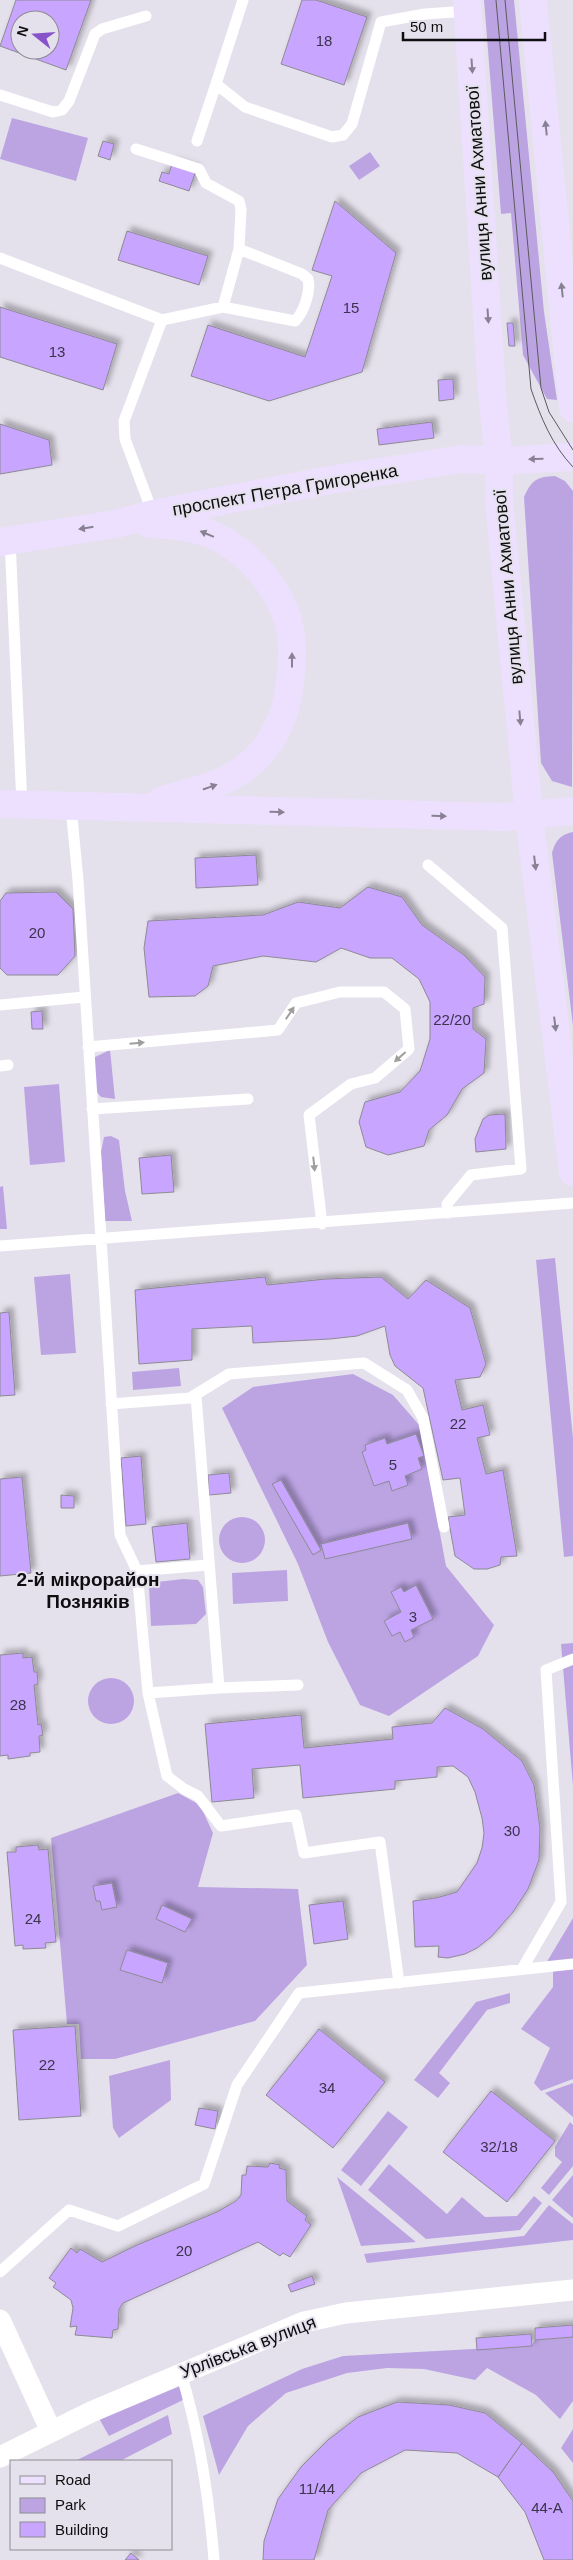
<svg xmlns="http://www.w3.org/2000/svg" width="573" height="2560" font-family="Helvetica,sans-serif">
	<defs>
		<filter id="shadow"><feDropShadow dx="4.5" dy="-4.5" stdDeviation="2.5" flood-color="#0004"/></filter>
	</defs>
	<rect width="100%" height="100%" fill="#e5e1ec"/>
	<path fill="#bca4e3" d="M484,0H514L544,312L557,400L547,399L523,355L511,213L501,214Z
		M12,118L88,138L76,181L0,159Z
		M370,152L380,166L359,180L349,166Z
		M555,476L565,481L573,491L572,787L552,781L541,763L524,497C532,480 536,477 555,476Z
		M573,832V1026L552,853C555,841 561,834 573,832Z
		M110,1050L115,1099L101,1097L95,1090L93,1058Z
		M59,1084L65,1162L30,1165L24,1087Z
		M111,1136L119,1140L125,1191L132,1221H105L101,1152L104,1137Z
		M3,1186L7,1229H0V1187Z
		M555,1258L573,1438V1556L564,1557L536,1260Z
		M70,1274L76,1353L41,1355L34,1277Z
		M179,1368L181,1386L133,1390L132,1372Z
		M353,1374L393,1395L420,1426L446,1566L494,1625L478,1656L389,1716L360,1705L328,1642L298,1564L222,1408L253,1387Z
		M219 1540a23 23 0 1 1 46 0a23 23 0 1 1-46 0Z
		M287,1570L288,1601L233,1604L232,1573Z
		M183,1579L198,1580L203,1587L206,1614L196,1624L151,1626L149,1586L157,1582Z
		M573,1643V1786L561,1644Z
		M88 1701a23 23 0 1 1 46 0a23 23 0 1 1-46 0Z
		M178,1793L200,1805L213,1833L198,1887L298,1889L307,1965L255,2021L115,2059H81L79,2024H67L51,1838Z
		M573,1918V1961L545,1965Z
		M573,1966V2079L541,2091L534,2083L550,2048L521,2029L553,1987V1967Z
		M510,1993V2003L487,2010L439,2073L450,2083L438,2098L414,2080L476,2002Z
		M170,2060L171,2100L119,2138L113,2128L109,2076Z
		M573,2083V2117L545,2093Z
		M388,2111L408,2127L361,2186L341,2170Z
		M570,2122L573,2125V2166L549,2195L541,2188L562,2162L555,2156V2147Z
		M389,2164L447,2214L462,2197L485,2217L517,2216L534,2196L542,2203L520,2230L426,2239L368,2190Z
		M573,2175V2218L552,2200Z
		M337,2177L416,2242L361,2246Z
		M549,2205L573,2224V2240L367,2263L364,2254L524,2236Z
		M573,2337V2401L560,2419L536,2395L487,2368L475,2380L424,2369L387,2368L347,2373L286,2393L248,2426L219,2475L203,2416L302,2369L343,2356L531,2346L535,2340Z
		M178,2379L183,2400L109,2436L96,2413Z
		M168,2415L172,2434L120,2461H75Z
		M573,2429V2463L561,2448Z"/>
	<path fill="#c8a5fe" stroke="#8d8a94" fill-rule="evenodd" filter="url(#shadow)" d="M16,0H91L66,70L0,46ZM20,20H50V50H20Z
		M302,0H316L367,17L344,85L281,64Z
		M103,141L114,144L110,160L98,156Z
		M172,163L196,170L189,191L159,181L162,172L169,174Z
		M335,201L396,253L362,372L269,401L191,376L208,325L305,357L332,276L312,270Z
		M127,231L208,256L199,285L118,260Z
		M0,307L117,344L103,390L0,357Z
		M507,323H513L515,346H509Z
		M453,379L454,399L439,401L438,380Z
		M432,422L434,438L379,445L377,429Z
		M0,424L49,440L52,465L0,474Z
		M256,855L258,885L196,888L195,858Z
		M368,887L402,897L422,925L464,955L485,977L484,1004L473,1008V1029L486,1039L484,1073L462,1089L447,1115L429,1130L424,1146L388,1155L366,1147L359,1122L365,1102L400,1092L420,1071L430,1039V1002L419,979L392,958H370L341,948L316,962L263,956L213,966L208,986L195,996L149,997L144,948L148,921L263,915L298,902L340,908Z
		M56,892L73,909L75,956L58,975H7L0,968V901L6,893Z
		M42,1011L43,1029H32L31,1012Z
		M505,1114L506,1149L476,1152L475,1139L483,1119L489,1115Z
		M171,1155L174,1192L142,1194L139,1158Z
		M265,1277L267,1285L326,1279L381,1277L408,1299L426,1280L470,1308L486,1364L480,1377L455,1380L462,1410L483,1405L490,1435L477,1438L486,1474L503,1470L517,1556L501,1557L500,1565L487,1569H474L455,1556L448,1517L465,1515L460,1478L443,1480L423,1388L395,1366L390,1355L385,1326L357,1336L330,1339L253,1343L252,1326L192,1329V1360L139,1364L135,1290Z
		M9,1312L15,1395L0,1396V1313Z
		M416,1434L424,1456L418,1458L422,1469L405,1476L408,1485L392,1491L389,1481L374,1486L362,1452L366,1450L365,1445L385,1438L387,1444Z
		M141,1456L146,1524L126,1526L121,1458Z
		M229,1473L231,1493L209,1495L208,1475Z
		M22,1477L31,1573L0,1576V1479Z
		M281,1480L321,1550L313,1555L272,1484Z
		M61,1495L74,1496V1508H61Z
		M187,1523L190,1559L156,1562L152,1527Z
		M408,1523L412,1539L325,1559L321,1544Z
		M416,1585L433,1619L411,1630L414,1637L405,1642L400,1632L392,1636L384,1621L401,1612L391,1592L401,1587L404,1592Z
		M23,1653V1658L32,1657L34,1672H37L38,1684L34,1685L38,1725L41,1724L43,1735L39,1736L40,1752L30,1753V1756L8,1759V1755L0,1756V1655Z
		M445,1708L483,1729L522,1761L534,1785L540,1828L539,1860L528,1889L513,1912L491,1937L477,1948L465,1954L448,1958L438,1957L439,1946L415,1947L413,1901L436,1898L457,1892L477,1863L482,1848L484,1833L482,1818L475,1792L468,1777L453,1766L437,1767V1777L395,1781V1789L303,1798L300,1765L252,1769L254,1798L212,1802L205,1724L301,1715L304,1748L393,1739L392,1727L432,1723Z
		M38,1845L39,1850L48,1849L56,1942L45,1943L46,1948L23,1949V1945L15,1946L7,1852H16V1847Z
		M112,1883L117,1907L102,1910L100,1901H96L93,1886Z
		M343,1901L348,1939L314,1944L309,1905Z
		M162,1905L192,1919L185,1932L156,1919Z
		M127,1950L168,1963L162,1983L120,1970Z
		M75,2026L81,2116L19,2120L13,2030Z
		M319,2029L385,2082L333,2148L266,2095Z
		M491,2091L555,2141L507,2202L443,2152Z
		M199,2108L218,2111L215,2129L195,2125Z
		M270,2163L280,2165L279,2168L286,2170L287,2201L307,2216L305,2220L311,2225L290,2257L283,2253L280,2256L258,2242L123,2303L119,2309L118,2329L113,2330L112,2338L75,2335L77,2326L70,2327L73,2308L71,2300L53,2287L56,2283L49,2278L71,2248L77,2253L80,2249L102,2262L137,2245L217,2212L236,2201L241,2195L242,2175H246L247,2166L268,2167Z
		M312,2276L315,2284L291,2292L288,2285Z
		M573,2325V2337L535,2340V2328Z
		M531,2334L532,2346L477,2350L476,2338Z
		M397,2402L449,2405L485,2413L522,2443L498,2477L457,2453L405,2450L361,2473L328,2510L314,2560H263L264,2541L278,2499L301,2467L328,2440L358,2417Z
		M522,2443L553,2472L573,2501V2560H544L525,2512L498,2477Z
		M131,2553L139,2560H125Z"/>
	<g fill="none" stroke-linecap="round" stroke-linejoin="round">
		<path stroke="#fff" stroke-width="11" d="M243,0L216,84L245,107L332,137L343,135L352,124L381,22L425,14L468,11
			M0,95L53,112L62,110L69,101L95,34L102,29L146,16
			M197,141L216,84
			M136,149L199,169L206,183L239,201L241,209L239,249L302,274L308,279C311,291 304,312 295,321L223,307L162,320
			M0,258L162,320L124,421L125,439L153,514
			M223,307L239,249
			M10,540L22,805
			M71,807L78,880L120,1535L137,1571L148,1693L167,1776L184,1789L198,1796L221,1826L296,1815L304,1853L380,1842L399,1983
			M428,865L502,928L521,1169L471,1175L447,1204L448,1213
			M0,1005L84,997
			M88,1047L278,1030L296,1003L340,992H384L405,1009L409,1049L375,1078L351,1084L309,1115L322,1224
			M0,1066L8,1065
			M92,1109L248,1099
			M0,1246L573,1203
			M111,1404L190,1398L229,1374L364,1363L407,1390L423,1418L444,1527
			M137,1571L208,1565
			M219,1688L298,1685
			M148,1693L219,1688L196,1396
			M522,1969L561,1902L546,1670L573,1659
			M0,2272L69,2210L118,2226L204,2184L237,2085L299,1993L573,1964
			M181,2373C199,2433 209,2497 214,2560"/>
		<path stroke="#fff" stroke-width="21" d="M0,2320L51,2431
			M0,2457L91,2412L304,2322L346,2313L573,2290"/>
		<path stroke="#ece0fe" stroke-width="28" d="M467,0L492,393L499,461V501L529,815L573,1172
			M533,0L573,408
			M149,524C168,525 187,526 205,532C247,547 285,592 291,636C293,651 292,667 290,682C287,714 273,747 246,767C221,786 192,792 162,800
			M0,542L116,524L153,514L324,481L461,459L499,461L573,457
			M0,804L504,817L573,811"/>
		<path stroke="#5b595f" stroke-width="1" d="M496,0L531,389C541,418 552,445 573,467
			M505,0L541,388L549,412L573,450"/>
	</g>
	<defs><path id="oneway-solid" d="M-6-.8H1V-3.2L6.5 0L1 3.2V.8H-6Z" transform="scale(1.25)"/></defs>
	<g fill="#888193">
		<use href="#oneway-solid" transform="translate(472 66) rotate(86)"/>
		<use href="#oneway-solid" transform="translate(546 128) rotate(-96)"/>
		<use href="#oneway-solid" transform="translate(562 290) rotate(-96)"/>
		<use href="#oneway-solid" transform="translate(488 316) rotate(86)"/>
		<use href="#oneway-solid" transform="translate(536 459) rotate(178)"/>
		<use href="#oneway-solid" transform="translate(86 528) rotate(171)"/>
		<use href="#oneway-solid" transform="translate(207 534) rotate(-157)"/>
		<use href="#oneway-solid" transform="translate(292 660) rotate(-90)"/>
		<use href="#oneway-solid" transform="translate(520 718) rotate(85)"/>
		<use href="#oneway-solid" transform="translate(210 787) rotate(-19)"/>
		<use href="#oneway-solid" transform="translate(277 812) rotate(1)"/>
		<use href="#oneway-solid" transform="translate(439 816) rotate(1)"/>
		<use href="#oneway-solid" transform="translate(535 863) rotate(83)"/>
		<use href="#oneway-solid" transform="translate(555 1024) rotate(83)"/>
	</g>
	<g fill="#9f9e9f">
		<use href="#oneway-solid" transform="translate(290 1013) rotate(-56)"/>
		<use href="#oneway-solid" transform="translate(137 1043) rotate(-5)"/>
		<use href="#oneway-solid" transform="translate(400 1057) rotate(139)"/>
		<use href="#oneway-solid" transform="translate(314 1164) rotate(84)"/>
	</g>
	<g text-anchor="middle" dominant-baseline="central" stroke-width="4" stroke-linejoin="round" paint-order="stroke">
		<g font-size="15" fill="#3c334c">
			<text x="324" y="40">18</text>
			<text x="351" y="307">15</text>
			<text x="57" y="351">13</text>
			<text x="37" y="932">20</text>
			<text x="452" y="1019">22/20</text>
			<text x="458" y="1423">22</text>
			<text x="393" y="1464">5</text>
			<text x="413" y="1616">3</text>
			<text x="18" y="1704">28</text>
			<text x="512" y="1830">30</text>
			<text x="33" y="1918">24</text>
			<text x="47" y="2064">22</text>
			<text x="327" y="2087">34</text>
			<text x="499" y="2146">32/18</text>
			<text x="184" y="2250">20</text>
			<text x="317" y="2488">11/44</text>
			<text x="547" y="2507">44-А</text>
		</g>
		<g font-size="18" fill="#0e0d10" stroke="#e5e1ec">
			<text transform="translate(479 183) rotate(-94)">вулиця Анни Ахматової</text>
			<text transform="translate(285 490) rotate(-10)">проспект Петра Григоренка</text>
			<text transform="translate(508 587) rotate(-95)">вулиця Анни Ахматової</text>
			<text transform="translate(248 2347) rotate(-21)">Урлівська вулиця</text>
		</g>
		<g font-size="19" font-weight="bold" fill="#0e0d10" stroke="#e5e1ec">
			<text x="88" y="1579">2-й мікрорайон<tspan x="88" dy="22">Позняків</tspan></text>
		</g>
	</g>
	<rect x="10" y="2460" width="162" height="90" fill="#e5e1ec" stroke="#8f8c94"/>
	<rect x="20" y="2476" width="25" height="8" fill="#ece0fe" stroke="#8f8c94"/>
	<text x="55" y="2485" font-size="15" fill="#0e0d10">Road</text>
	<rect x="20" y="2498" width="25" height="15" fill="#bca4e3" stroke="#8f8c94"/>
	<text x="55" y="2510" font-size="15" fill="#0e0d10">Park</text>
	<rect x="20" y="2522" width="25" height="15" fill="#c8a5fe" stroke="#8f8c94"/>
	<text x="55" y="2535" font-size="15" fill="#0e0d10">Building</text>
	<g transform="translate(35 35) rotate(287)"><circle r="24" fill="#e5e1ec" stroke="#8f8c94"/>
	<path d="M0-4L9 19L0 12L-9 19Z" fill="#8852ca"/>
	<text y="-8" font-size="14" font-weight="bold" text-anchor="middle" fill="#0e0d10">N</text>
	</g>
	<path d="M403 32v8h142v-8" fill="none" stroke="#0e0d10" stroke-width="2.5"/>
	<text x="410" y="32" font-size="15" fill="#0e0d10" stroke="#e5e1ec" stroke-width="4" paint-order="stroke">50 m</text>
</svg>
